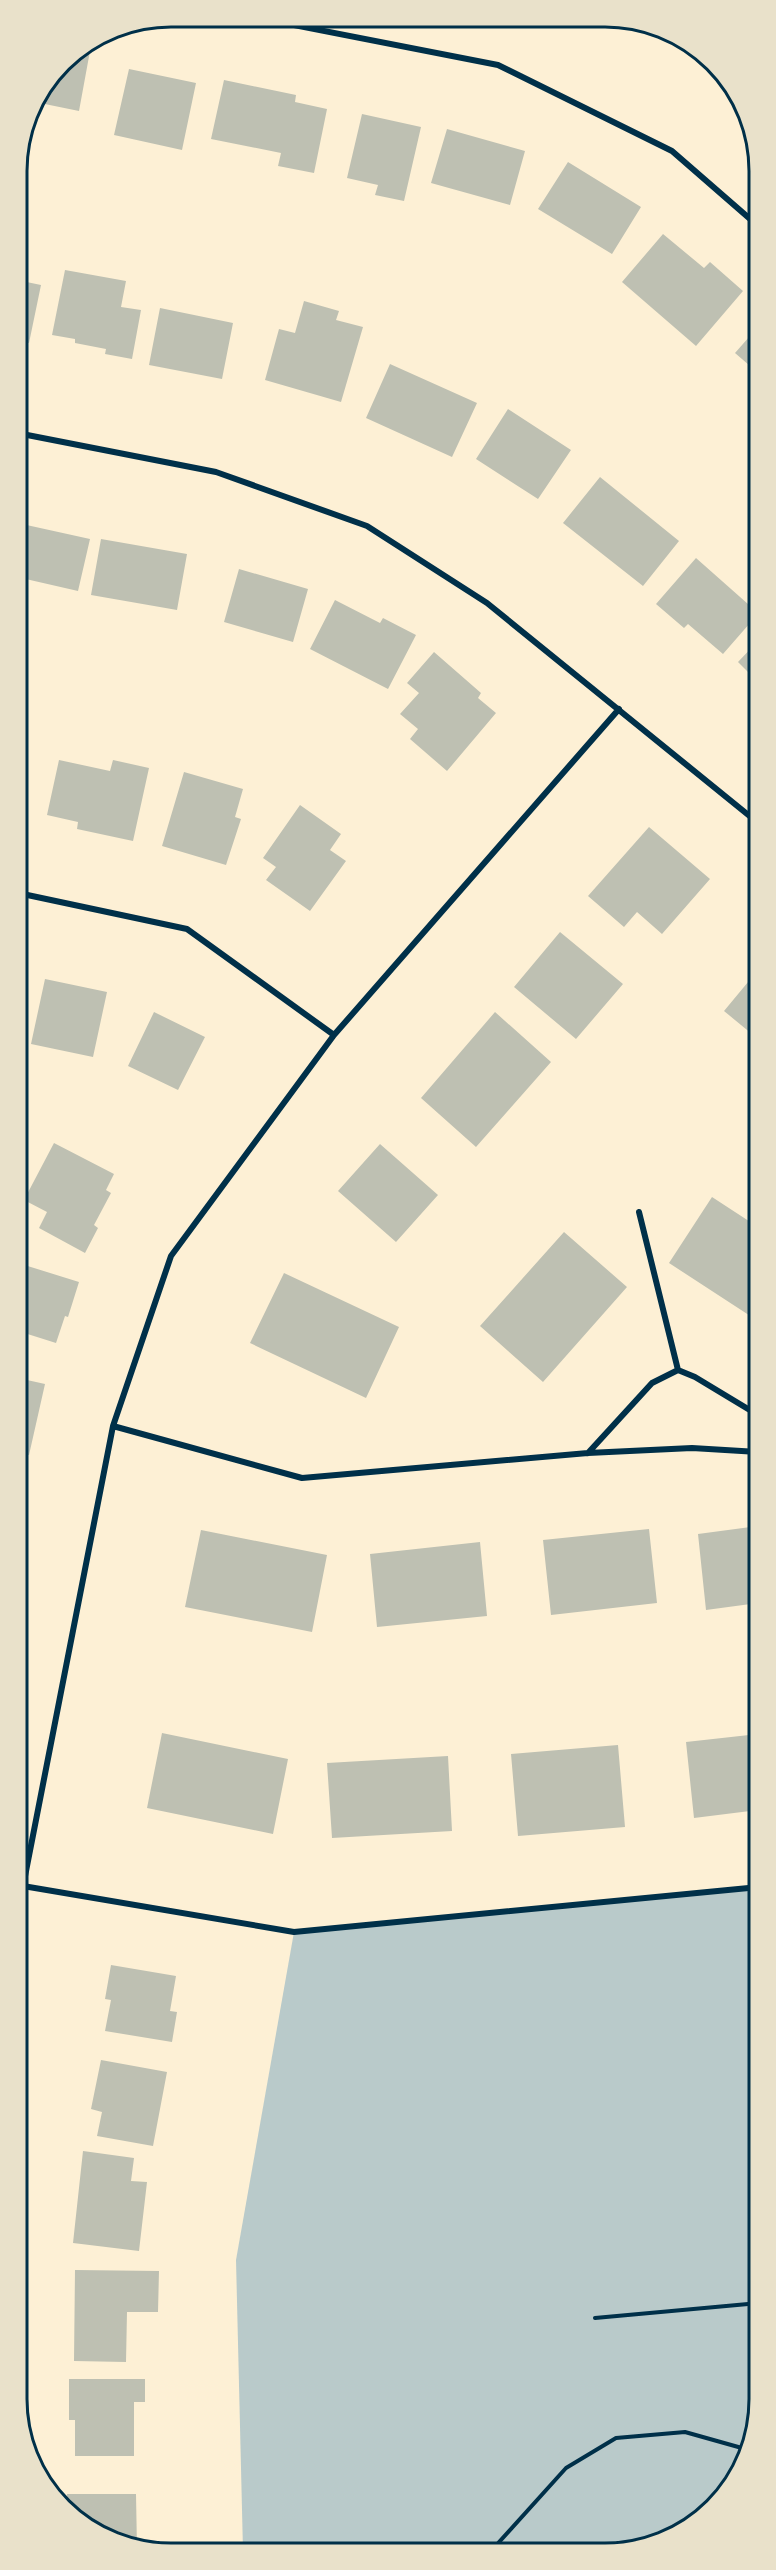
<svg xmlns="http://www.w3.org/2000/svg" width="776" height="2570" font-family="Manrope,sans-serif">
	<rect width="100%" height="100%" fill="#fdf0d5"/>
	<path fill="#b9caca" d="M759,1887V2408L748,2458L721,2500L682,2533L634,2551H243L236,2260L294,1932Z"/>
	<path fill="#bec0b2" d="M81,49L90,51L79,111L35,102L62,62Z
		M698,53L714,62L718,68L697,55Z
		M129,69L196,83L182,150L114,135Z
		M224,80L296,95L295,102L327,109L314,173L278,166L281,153L211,139Z
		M362,114L421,127L404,201L375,195L378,185L347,178Z
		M447,129L525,151L510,205L431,183Z
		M568,162L641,207L612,254L538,209Z
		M663,234L704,268L710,262L743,291L696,346L622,282Z
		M65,270L126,281L121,307L141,310L132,359L105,354L106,349L75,343V339L52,335Z
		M17,280L41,285L29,343L17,340Z
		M304,301L339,311L336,320L363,327L341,402L265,380L279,329L295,333Z
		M160,308L233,323L222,379L149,365Z
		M757,328V372L735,353Z
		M390,364L477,403L452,457L366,418Z
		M508,409L571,450L538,499L476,459Z
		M600,477L679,541L643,586L563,523Z
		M22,524L90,539L78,591L17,577V542Z
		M101,539L187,554L177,610L91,595Z
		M696,558L757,612V615L723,654L688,624L684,628L656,604Z
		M239,569L308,589L293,642L224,622Z
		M335,600L380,623L383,618L416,635L388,689L310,649Z
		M757,642V681L738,662Z
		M434,652L481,693L478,698L496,713L447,771L410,739L418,729L400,714L419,693L407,683Z
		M18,760L26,762L19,799H18Z
		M59,760L110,771L113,760L149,768L133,841L77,829L78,822L47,815Z
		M184,772L243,789L235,817L241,819L226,865L162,846Z
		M300,805L341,834L330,850L346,861L310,911L266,880L276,867L263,858Z
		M649,827L710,879L662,934L637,912L624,927L588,896Z
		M560,932L623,984L576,1039L514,987Z
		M758,970V1039L724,1011Z
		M45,979L107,992L93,1057L31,1044Z
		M154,1012L205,1037L178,1090L128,1066Z
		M495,1012L551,1062L476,1147L421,1098Z
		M54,1143L114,1174L106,1190L111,1193L94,1225L98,1228L85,1253L39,1228L47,1212L24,1200Z
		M380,1144L438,1195L396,1242L338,1191Z
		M712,1197L758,1227V1321L669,1263Z
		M564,1232L627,1287L543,1382L480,1326Z
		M18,1263L79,1282L68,1317L65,1316L56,1343L18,1331Z
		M284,1273L399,1327L366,1398L250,1343Z
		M18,1378L45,1384L29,1455L18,1453Z
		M758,1526V1603L706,1610L698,1534Z
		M649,1529L657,1603L551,1615L543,1540Z
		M201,1530L327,1555L312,1632L185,1607Z
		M480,1542L487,1616L377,1627L370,1554Z
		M162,1733L288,1759L273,1834L147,1808Z
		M758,1734V1810L694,1818L686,1742Z
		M618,1745L625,1827L518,1836L511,1754Z
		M448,1756L452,1831L332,1838L327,1763Z
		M111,1965L176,1976L170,2011L177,2012L172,2042L105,2031L111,2000L105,1999Z
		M101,2060L167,2072L153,2146L97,2136L102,2112L91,2109Z
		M83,2151L134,2158L131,2181L147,2182L139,2251L73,2243Z
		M75,2270L159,2271L158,2312H127L126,2362L74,2361Z
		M69,2379H145V2402H134V2456H75V2420H69Z
		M67,2494H136L137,2548L68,2511Z"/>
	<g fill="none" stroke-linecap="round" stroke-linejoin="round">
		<path stroke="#003049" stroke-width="4" d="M753,2304L759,2373
			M595,2318L759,2303
			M491,2551L566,2468L616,2438L685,2432L749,2450"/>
		<path stroke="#003049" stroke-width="6" d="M253,17L498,65L672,151L757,225
			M17,433L216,472L367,526L487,603L757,822
			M18,893L187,929L334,1035
			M639,1212L678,1370
			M113,1426L302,1478L588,1453L692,1448L758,1452
			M588,1453L652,1383L678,1370L695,1377L758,1415
			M23,1886L294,1932L759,1887
			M19,1907L113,1426L171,1256L334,1035L619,709"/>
	</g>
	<path d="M0 0H776V2570H0ZM171 27H605A144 144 0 0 1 749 171V2399A144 144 0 0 1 605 2543H171A144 144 0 0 1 27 2399V171A144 144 0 0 1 171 27Z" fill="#e9e1ca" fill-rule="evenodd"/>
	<path fill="none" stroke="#003049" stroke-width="3" d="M171 27H605A144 144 0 0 1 749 171V2399A144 144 0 0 1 605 2543H171A144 144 0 0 1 27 2399V171A144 144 0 0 1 171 27Z"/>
</svg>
